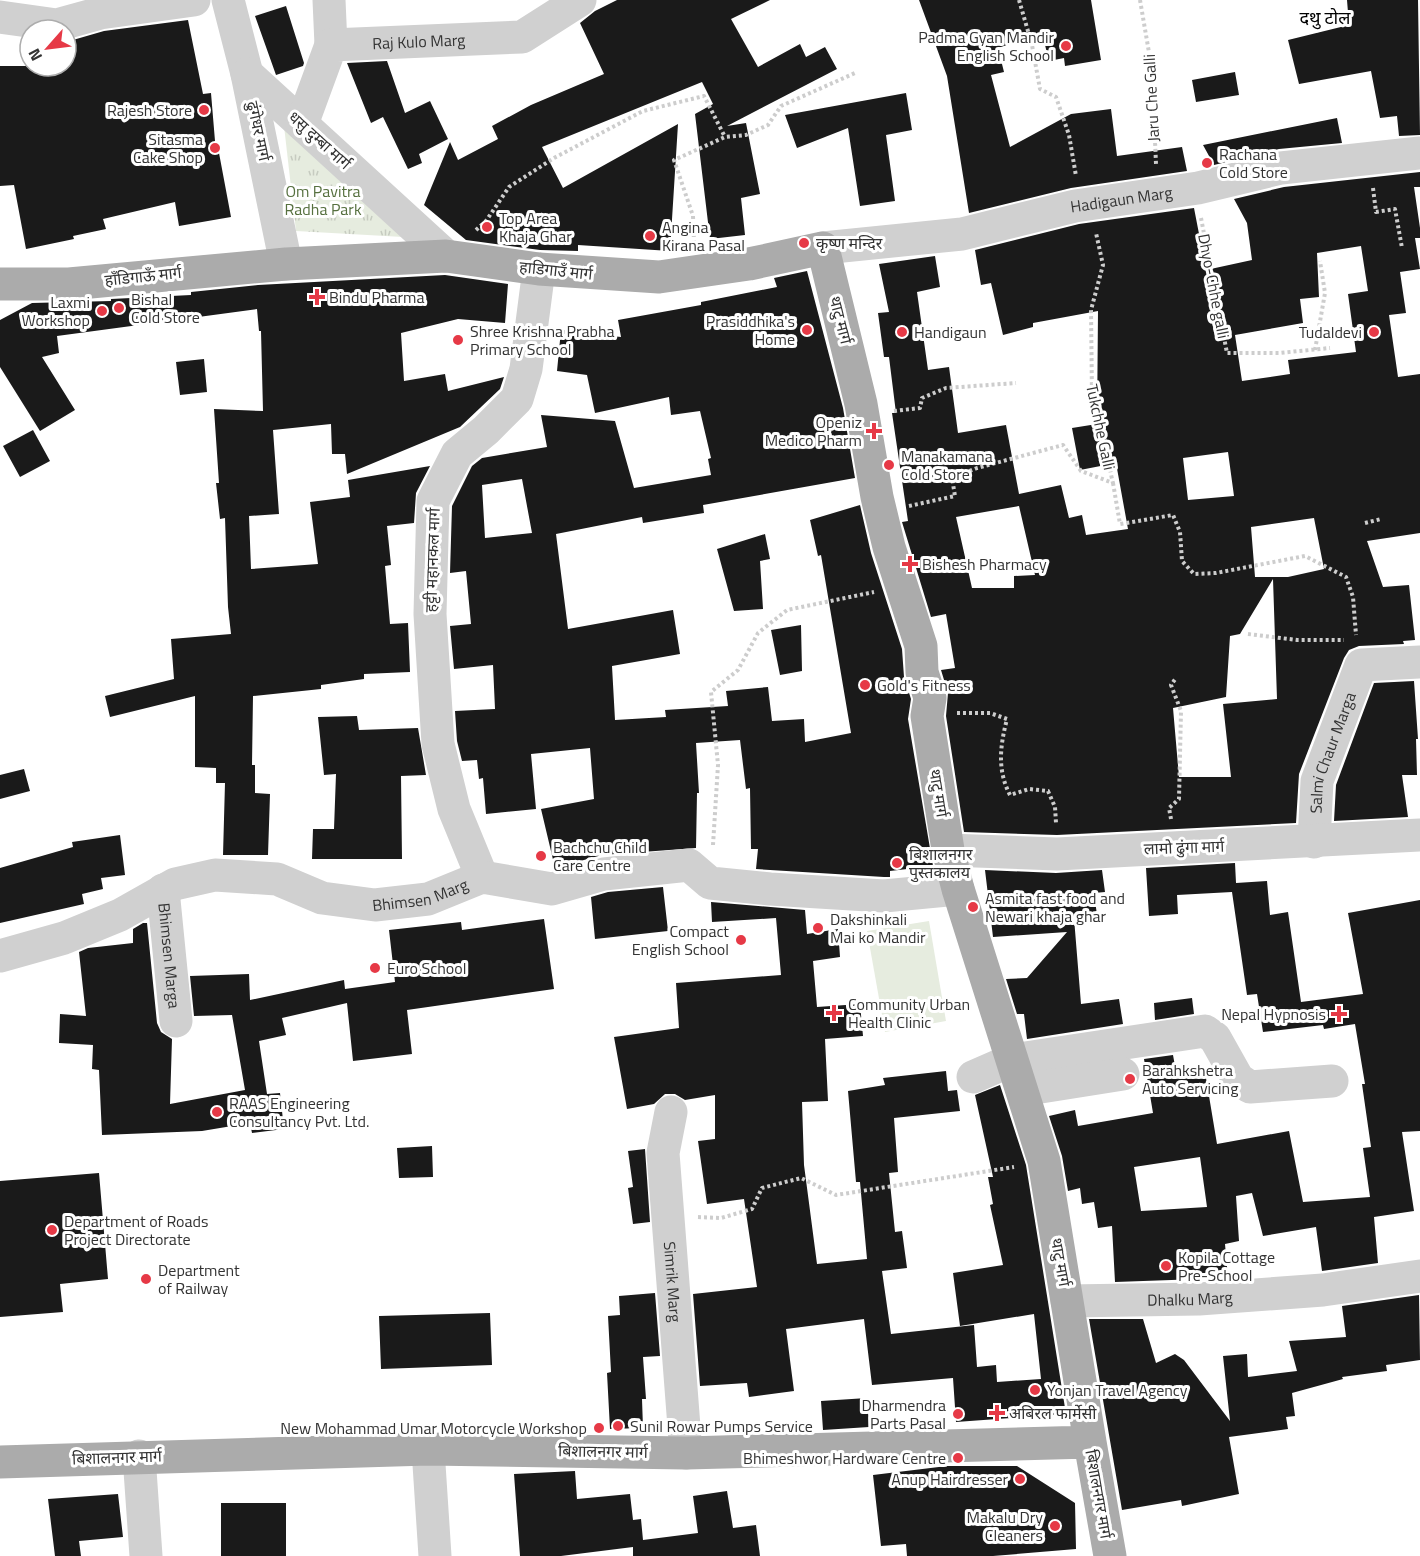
<svg xmlns="http://www.w3.org/2000/svg" width="1420" height="1556" font-family="'Titillium Web','Noto Sans Devanagari',sans-serif">
	<defs>
		<pattern id="grass-tufts" width="24" height="20" patternUnits="userSpaceOnUse" patternTransform="scale(1.5)"><rect width="24" height="20" fill="#e6ecdf"/><path d="M3 7l-1-3M5 7V3M7 7l1-3M15 17l-1-3M17 17v-4M19 17l1-3" fill="none" stroke="#c6cbc0"/></pattern>
	</defs>
	<rect width="100%" height="100%" fill="#fff"/>
	<path fill="url(#grass-tufts)" d="M283,117L403,237L296,231Z"/>
	<path fill="#e6ecdf" d="M929,921L946,1021L885,1032L867,931Z"/>
	<path fill="#1a1a1a" fill-rule="evenodd" d="M617,0H770L731,19L758,67L800,44L806,57L825,47L837,69L727,126L746,123L760,194L741,198L745,235L710,239L695,114L713,104L702,82L542,147L563,188L678,124L670,251L578,245V251L540,250L466,240L424,205L450,142L458,160L498,139L492,126L531,105L604,74L580,23L595,11Z
		M919,0H1091L1101,60L1065,66L1064,58L1049,61L1042,33L998,48L1004,72L991,75L1010,147L1071,114L1111,109L1117,156L1182,147L1187,171L1071,188L969,213L947,76Z
		M1347,0H1418L1420,135L1399,136L1397,116L1380,118L1371,71L1299,84L1288,40L1349,25Z
		M286,6L304,63L303,66L276,75L255,16Z
		M188,20L203,94L211,93L216,153H219L231,217L179,226L175,202L103,219L106,229L73,236L74,239L26,249L14,185L0,186V66H66V42L104,31Z
		M387,61L405,113L430,101L448,139L419,154L422,163L408,169L383,117L371,123L347,63Z
		M1235,72L1239,95L1196,102L1192,80Z
		M906,93L912,130L886,135L895,201L860,206L848,128L797,148L785,115Z
		M1337,118L1342,143L1279,149L1214,165L1203,145Z
		M1420,172V187H1414L1420,228V238H1415L1420,269L1400,272L1406,313L1389,315L1398,377L1420,374V533L1367,541L1383,587L1409,585L1415,640L1403,641L1404,644L1359,646L1349,650L1344,658L1299,774L1296,823L1057,835L964,832L946,716L948,693L941,670L955,668L946,614L931,617L902,522L908,521L892,413H896L889,357H884L878,313L889,312L879,264L935,256L940,287L917,292L928,370L949,367L958,433L1006,425L1019,494L1061,485L1069,518L1082,515L1086,535L1128,529L1116,463L1080,470L1072,428L1097,424L1098,311L1033,323V327L1003,335L991,283L981,285L975,250L1079,224L1194,208L1206,270L1252,260L1247,223L1234,199L1284,187ZM1361,246L1368,291L1348,294L1356,352L1288,360L1290,374L1242,381L1235,335L1303,323L1300,299L1319,297L1317,253ZM1228,452L1234,496L1188,500L1183,458ZM1019,506L1035,575L1014,576V588H972L956,517ZM1314,518L1324,569L1288,577H1255L1251,527ZM1273,579L1277,699L1223,704L1231,777H1179L1173,708L1226,697L1230,636L1240,634Z
		M807,271L843,408L855,478L703,505L704,513L643,523L642,517L556,534L568,629L673,610L680,654L612,666L615,720L666,717L665,710L728,706L726,691L768,687L772,721L804,719L805,742L851,733L821,555L818,556L810,520L860,505L871,553L902,649L904,677L911,699L908,719L933,866L890,871V877H884L756,869L758,849H751L750,788L746,789L740,740L696,743L699,793H697L696,848L602,855L555,868L541,809L594,799L590,748L531,754L536,809L486,814L483,778L479,779L477,760L462,761L457,741L455,711L495,709L493,665L454,669L450,626L471,624L466,571L450,573L452,506L472,466L482,458L547,447L541,415L615,421L634,488L711,475L708,459L711,458L700,411L671,415L669,397L595,413L587,375L557,371L561,330L621,337L618,320L701,305V302L777,287L774,278ZM522,479L532,533L485,538L482,485Z
		M445,275L508,284L505,323L458,319L401,333L404,381L445,374L448,391L504,377L500,389L460,427L347,474L345,454H332L331,424L273,430L279,514L249,516L251,569L318,564L310,502L350,497L348,480L430,466L416,493L414,523L387,526L391,565L385,566L390,624L408,623L410,672L364,674V679L321,685V689L253,696L252,765H255V793L270,794L268,855H223L225,783H216V768L195,767V696L110,717L105,696L174,679L171,639L231,634L228,607L225,518L220,519L216,483H219L214,409L263,411L261,331H259L257,309L57,336L59,353L42,357L75,410L40,431L0,367V320L32,303L111,301V299L191,295V292L258,285Z
		M204,359L207,392L180,395L176,362Z
		M33,430L50,461L20,477L3,446Z
		M765,534L770,559L760,561L763,609L734,611L717,549Z
		M801,625L802,671L780,675L771,630Z
		M1414,681L1418,739H1416L1417,775H1402L1408,817L1334,821L1336,785L1374,683Z
		M357,716L359,730L418,728L426,775L401,776L402,859H312L313,829H334L336,774L324,775L318,717Z
		M24,769L30,791L0,799V775Z
		M120,835L125,875L101,878L103,889L82,894L84,904L0,923V868L73,847L72,842Z
		M1235,863L1236,883L1267,881L1270,915L1288,912L1301,1002L1363,994L1348,913L1420,900V1131L1402,1132L1414,1211L1374,1217L1378,1263L1322,1271L1316,1227L1263,1236L1252,1193L1236,1196L1239,1241L1225,1244L1228,1278L1115,1282L1112,1226L1098,1228L1094,1202L1082,1204L1080,1188L1068,1191L1062,1156L1049,1116L1075,1110L1078,1126L1153,1113L1144,1059L1173,1055L1177,1077L1205,1072L1217,1144L1289,1131L1303,1202L1370,1197L1363,1148L1371,1147L1362,1084H1365L1355,1024L1324,1029L1323,1025L1263,1032L1257,994L1247,995L1232,892L1177,895L1178,914L1149,916L1146,868ZM1200,1157L1207,1207L1141,1211L1134,1167Z
		M985,870L1056,873L1102,870L1105,892L1094,893L1097,915L1074,918L1081,1004L1119,999L1123,1024L1027,1039L1024,1014H1017L1006,979L1027,978L1067,932L993,937Z
		M663,887L668,931L595,939L591,897L608,892Z
		M711,902L805,910L807,934L838,929L840,957L813,961L817,1007L860,1004L863,1036L825,1039L828,1101L802,1102L804,1165L817,1264L867,1259L860,1182H856L848,1091L885,1085L883,1078L946,1071L948,1091L957,1090L960,1111L894,1118L898,1172L889,1173L895,1232L902,1231L907,1268L882,1271L891,1334L974,1325L977,1367L996,1365L997,1382L1041,1379L1034,1314L960,1326L953,1273L1003,1265L990,1205L993,1204L988,1177H993L975,1095L1000,1085L1026,1165L1066,1414L956,1422L953,1378L872,1385L864,1319L786,1329L794,1391L749,1397L747,1383L700,1386L693,1294L757,1287L744,1199L707,1204L698,1141L715,1139V1095L685,1100L675,1094H665L654,1104L627,1109L614,1037L679,1028L676,983L781,975L776,918L712,922Z
		M544,919L554,989L407,1010L412,1054L353,1061L347,1003L282,1018L286,1035L259,1041L267,1094L280,1093L284,1129L252,1133L250,1123L202,1131L102,1135L99,1070L92,1069L93,1045L59,1043L60,1014L86,1016L79,952L88,948L133,943V929L143,923H147L157,1023L161,1032L172,1039L170,1104L245,1090L232,1015L194,1016L190,976L249,974L250,1000L344,980L345,989L395,982L389,930L461,922L462,930Z
		M1192,998L1194,1014L1155,1020L1154,1003Z
		M432,1146L433,1177L399,1178L397,1148Z
		M645,1149L650,1222L633,1224L628,1188L633,1187L628,1151Z
		M99,1173L108,1279L60,1284L63,1312L0,1317V1181Z
		M655,1293L660,1356L643,1357L646,1399H642L643,1428L610,1429L607,1373L611,1372L608,1316L620,1315L619,1296Z
		M1419,1295L1420,1360L1386,1365L1387,1371L1342,1377L1343,1379L1292,1393L1295,1416L1286,1417L1288,1429L1229,1437L1239,1494L1182,1506L1181,1500L1122,1510L1089,1319H1143L1156,1363L1175,1354L1184,1360L1230,1421L1223,1356L1247,1354L1248,1377L1297,1371L1289,1341L1346,1337L1342,1306Z
		M490,1313L492,1365L381,1369L379,1316Z
		M867,1398L869,1427L823,1430L821,1401Z
		M947,1466H1017L1075,1503L1076,1549L993,1556H907L906,1544L881,1546L873,1475Z
		M575,1471L577,1499L630,1494L633,1520L641,1519L643,1540L698,1533L693,1496L727,1491L733,1528L756,1525L760,1556H633V1547L561,1556H520L514,1474Z
		M118,1494L123,1537L79,1541L81,1556H55L48,1499Z
		M221,1503H286V1556H221Z"/>
	<g fill="none" stroke-linecap="round" stroke-linejoin="round">
		<path stroke="#cdcdcd" stroke-width="4" stroke-dasharray="3 3" stroke-linecap="butt" d="M1019,0L1032,45L1040,89L1056,97L1069,135L1076,176
			M1140,0L1152,70L1156,164
			M1373,188L1376,212L1395,209L1402,248
			M1201,218L1227,353H1279L1330,348
			M476,230L486,221L509,187L554,158L643,111L704,96L725,137
			M694,243L693,216L674,160L725,137L746,135L768,125L781,106L855,73
			M1315,350L1325,293L1320,261
			M894,411L920,408L922,398L946,388L1016,383
			M1113,483L1120,524L1173,515L1180,532L1182,561L1194,574L1216,573L1305,556L1346,577L1353,597L1356,635
			M909,506L955,496L952,478L977,468L1063,445L1081,471L1113,483C1107,461 1104,413 1092,398L1091,310L1103,265L1096,233
			M1365,523L1381,519
			M1248,634L1297,640H1344
			M957,713H990L1007,719C1000,746 997,770 1010,795L1029,789L1048,791L1055,807L1056,823
			M1171,819L1169,808L1179,799L1181,711L1171,685L1176,678
			M713,845L718,765L711,692L738,670L758,633L787,610L874,592
			M698,1217L721,1218L752,1209L762,1188L801,1178L836,1195L1014,1167"/>
		<g stroke="#d0d0d0" stroke-width="33">
			<path d="M228,0L247,74L286,264"/>
			<path d="M329,0L331,45"/>
			<path d="M0,17L57,25L100,13L194,0"/>
			<path d="M247,74L446,256"/>
			<path id="s1" d="M302,124L331,45L522,37L580,0"/>
			<path id="s2" d="M823,248L962,234L1075,206L1198,188L1281,168L1420,153"/>
			<path id="s3" d="M1314,842L1317,781L1361,665L1420,662"/>
			<path d="M948,850L1057,854L1420,835"/>
			<path d="M482,877L454,809L438,744L430,614L433,501L457,454L486,430L517,399L526,369L539,269"/>
			<path id="s4" d="M163,890L176,1021"/>
			<path id="s5" d="M0,956L64,938L120,915L175,884L215,875L277,879L322,898L375,905L428,899L482,877L552,889L604,874L689,865L710,883L770,889L884,896L958,889"/>
			<path d="M973,1077L1012,1060L1205,1031L1215,1038L1238,1079L1250,1087L1332,1081"/>
			<path d="M1022,1090L1123,1074"/>
			<path id="s6" d="M671,1112L663,1153L686,1453"/>
			<path id="s7" d="M1067,1301L1199,1299L1323,1290L1420,1276"/>
			<path d="M428,1449L435,1556"/>
			<path d="M139,1456L146,1556"/>
		</g>
		<path stroke="#ababab" stroke-width="33" d="M0,284H69L286,264L446,256L539,269L659,277L749,264L823,248L861,404L877,497L889,547L921,646L922,672L930,698L927,716L948,850L958,889L1044,1161L1090,1442
			M0,1462L428,1449L686,1453L1090,1442L1110,1556"/>
	</g>
	<g fill="#e63946" stroke="#fff" stroke-width="2">
		<circle cx="1066" cy="46" r="6"/>
		<circle cx="204" cy="110" r="6"/>
		<circle cx="215" cy="148" r="6"/>
		<circle cx="1207" cy="163" r="6"/>
		<circle cx="487" cy="227" r="6"/>
		<circle cx="650" cy="236" r="6"/>
		<circle cx="804" cy="243" r="6"/>
		<path d="M314 288h6v6h6v6h-6v6h-6v-6h-6v-6h6z"/>
		<circle cx="119" cy="308" r="6"/>
		<circle cx="102" cy="311" r="6"/>
		<circle cx="807" cy="330" r="6"/>
		<circle cx="902" cy="332" r="6"/>
		<circle cx="1374" cy="332" r="6"/>
		<circle cx="458" cy="340" r="6"/>
		<path d="M871 422h6v6h6v6h-6v6h-6v-6h-6v-6h6z"/>
		<circle cx="889" cy="465" r="6"/>
		<path d="M907 555h6v6h6v6h-6v6h-6v-6h-6v-6h6z"/>
		<circle cx="865" cy="685" r="6"/>
		<circle cx="541" cy="856" r="6"/>
		<circle cx="897" cy="863" r="6"/>
		<circle cx="973" cy="907" r="6"/>
		<circle cx="818" cy="928" r="6"/>
		<circle cx="741" cy="940" r="6"/>
		<circle cx="375" cy="968" r="6"/>
		<path d="M831 1004h6v6h6v6h-6v6h-6v-6h-6v-6h6z"/>
		<path d="M1336 1005h6v6h6v6h-6v6h-6v-6h-6v-6h6z"/>
		<circle cx="1130" cy="1079" r="6"/>
		<circle cx="217" cy="1112" r="6"/>
		<circle cx="52" cy="1230" r="6"/>
		<circle cx="1166" cy="1266" r="6"/>
		<circle cx="146" cy="1279" r="6"/>
		<circle cx="1035" cy="1390" r="6"/>
		<path d="M994 1404h6v6h6v6h-6v6h-6v-6h-6v-6h6z"/>
		<circle cx="958" cy="1414" r="6"/>
		<circle cx="618" cy="1426" r="6"/>
		<circle cx="599" cy="1428" r="6"/>
		<circle cx="958" cy="1458" r="6"/>
		<circle cx="1020" cy="1479" r="6"/>
		<circle cx="1055" cy="1526" r="6"/>
	</g>
	<g text-anchor="middle" dominant-baseline="central" stroke-width="6" stroke-linejoin="round" paint-order="stroke">
		<g font-size="16" fill="#333" stroke="#fff" text-anchor="start">
			<text x="1054" y="37" text-anchor="end">Padma Gyan Mandir<tspan x="1054" dy="18">English School</tspan></text>
			<text x="192" y="110" text-anchor="end">Rajesh Store</text>
			<text x="203" y="139" text-anchor="end">Sitasma<tspan x="203" dy="18">Cake Shop</tspan></text>
			<text x="1219" y="154">Rachana<tspan x="1219" dy="18">Cold Store</tspan></text>
			<text x="499" y="218">Top Area<tspan x="499" dy="18">Khaja Ghar</tspan></text>
			<text x="662" y="227">Angina<tspan x="662" dy="18">Kirana Pasal</tspan></text>
			<text x="816" y="243">कृष्ण मन्दिर</text>
			<text x="329" y="297">Bindu Pharma</text>
			<text x="131" y="299">Bishal<tspan x="131" dy="18">Cold Store</tspan></text>
			<text x="90" y="302" text-anchor="end">Laxmi<tspan x="90" dy="18">Workshop</tspan></text>
			<text x="795" y="321" text-anchor="end">Prasiddhika's<tspan x="795" dy="18">Home</tspan></text>
			<text x="470" y="331">Shree Krishna Prabha<tspan x="470" dy="18">Primary School</tspan></text>
			<text x="914" y="332">Handigaun</text>
			<text x="1362" y="332" text-anchor="end">Tudaldevi</text>
			<text x="862" y="422" text-anchor="end">Openiz<tspan x="862" dy="18">Medico Pharm</tspan></text>
			<text x="901" y="456">Manakamana<tspan x="901" dy="18">Cold Store</tspan></text>
			<text x="922" y="564">Bishesh Pharmacy</text>
			<text x="877" y="685">Gold's Fitness</text>
			<text x="553" y="847">Bachchu Child<tspan x="553" dy="18">Care Centre</tspan></text>
			<text x="909" y="854">बिशालनगर<tspan x="909" dy="18">पुस्तकालय</tspan></text>
			<text x="985" y="898">Asmita fast food and<tspan x="985" dy="18">Newari khaja ghar</tspan></text>
			<text x="830" y="919">Dakshinkali<tspan x="830" dy="18">Mai ko Mandir</tspan></text>
			<text x="729" y="931" text-anchor="end">Compact<tspan x="729" dy="18">English School</tspan></text>
			<text x="387" y="968">Euro School</text>
			<text x="848" y="1004">Community Urban<tspan x="848" dy="18">Health Clinic</tspan></text>
			<text x="1326" y="1014" text-anchor="end">Nepal Hypnosis</text>
			<text x="1142" y="1070">Barahkshetra<tspan x="1142" dy="18">Auto Servicing</tspan></text>
			<text x="229" y="1103">RAAS Engineering<tspan x="229" dy="18">Consultancy Pvt. Ltd.</tspan></text>
			<text x="64" y="1221">Department of Roads<tspan x="64" dy="18">Project Directorate</tspan></text>
			<text x="1178" y="1257">Kopila Cottage<tspan x="1178" dy="18">Pre-School</tspan></text>
			<text x="158" y="1270">Department<tspan x="158" dy="18">of Railway</tspan></text>
			<text x="1047" y="1390">Yonjan Travel Agency</text>
			<text x="946" y="1405" text-anchor="end">Dharmendra<tspan x="946" dy="18">Parts Pasal</tspan></text>
			<text x="1009" y="1413">अबिरल फार्मेसी</text>
			<text x="630" y="1426">Sunil Rowar Pumps Service</text>
			<text x="587" y="1428" text-anchor="end">New Mohammad Umar Motorcycle Workshop</text>
			<text x="946" y="1458" text-anchor="end">Bhimeshwor Hardware Centre</text>
			<text x="1008" y="1479" text-anchor="end">Anup Hairdresser</text>
			<text x="1043" y="1517" text-anchor="end">Makalu Dry<tspan x="1043" dy="18">Cleaners</tspan></text>
		</g>
		<g font-size="16" fill="#333" stroke="#fff">
			<text stroke="none"><textPath href="#s1" startOffset="172">Raj Kulo Marg</textPath></text>
			<text transform="translate(1151 98) rotate(-93)">Jaru Che Galli</text>
			<text transform="translate(259 131) rotate(78)">ढुंगेधर मार्ग</text>
			<text transform="translate(320 140) rotate(42)">धसु दुम्बा मार्ग</text>
			<text stroke="none"><textPath href="#s2" startOffset="303">Hadigaun Marg</textPath></text>
			<text transform="translate(556 270) rotate(6)">हाडिगाउँ मार्ग</text>
			<text transform="translate(143 276) rotate(-6)">हाँडिगाऊँ मार्ग</text>
			<text transform="translate(1214 286) rotate(79)">Dhyo-Chhe galli</text>
			<text transform="translate(841 320) rotate(76)">थाटु मार्ग</text>
			<text transform="translate(1101 427) rotate(78)">Tukchhe Galli</text>
			<text transform="translate(432 560) rotate(-88)">हट्टी महानकल मार्ग</text>
			<text stroke="none"><textPath href="#s3" startOffset="92">Salmi Chaur Marga</textPath></text>
			<text transform="translate(939 793) rotate(81)">थाटु मार्ग</text>
			<text transform="translate(1184 847) rotate(-2)">लामो ढुंगा मार्ग</text>
			<text stroke="none"><textPath href="#s5" startOffset="442">Bhimsen Marg</textPath></text>
			<text stroke="none"><textPath href="#s4" startOffset="66">Bhimsen Marga</textPath></text>
			<text transform="translate(1061 1262) rotate(80)">थाटु मार्ग</text>
			<text stroke="none"><textPath href="#s6" startOffset="171">Simrik Marg</textPath></text>
			<text stroke="none"><textPath href="#s7" startOffset="123">Dhalku Marg</textPath></text>
			<text transform="translate(603 1451) rotate(1)">बिशालनगर मार्ग</text>
			<text transform="translate(117 1457) rotate(-2)">बिशालनगर मार्ग</text>
			<text transform="translate(1099 1494) rotate(80)">बिशालनगर मार्ग</text>
		</g>
		<g font-size="16" fill="#56703f" stroke="#fff">
			<text x="323" y="191">Om Pavitra<tspan x="323" dy="18">Radha Park</tspan></text>
		</g>
		<g font-size="18" fill="#000" stroke="#fff">
			<text x="1325" y="17">दथु टोल</text>
		</g>
	</g>
	<g transform="translate(48 48) rotate(242)"><circle r="28" fill="#ffffff" stroke="#adadad" stroke-width="1.5"/>
	<path d="M0-4.5L10 22L0 15L-10 22Z" fill="#e63946"/>
	<text y="-9" font-size="16" font-weight="bold" text-anchor="middle" fill="#333333">N</text>
	</g>
</svg>
